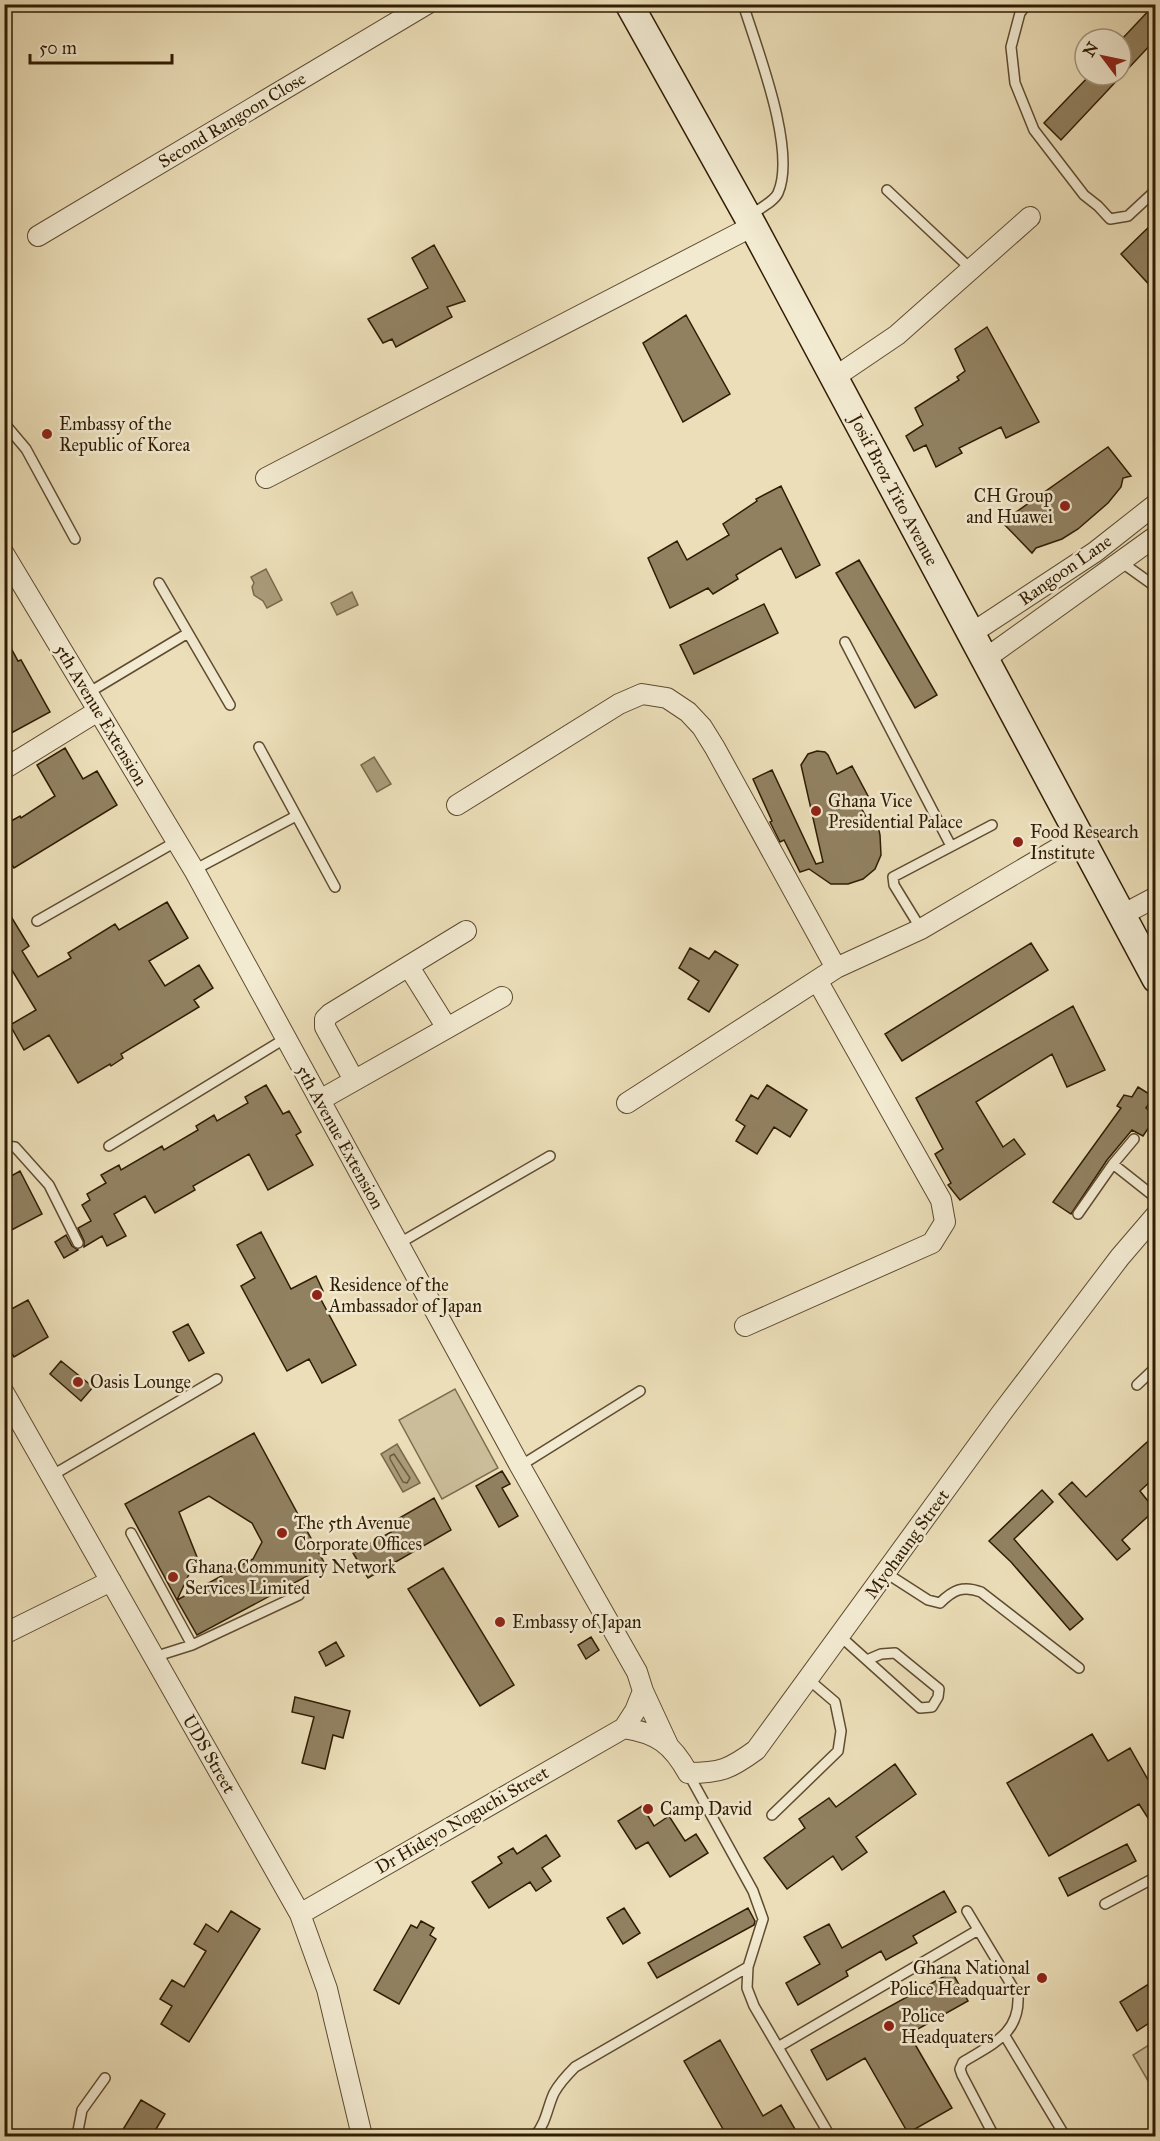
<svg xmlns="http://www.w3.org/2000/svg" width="1160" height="2141" font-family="'IM FELL Great Primer',serif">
	<rect width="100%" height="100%" fill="#ebdeb8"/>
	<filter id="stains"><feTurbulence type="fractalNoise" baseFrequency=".00333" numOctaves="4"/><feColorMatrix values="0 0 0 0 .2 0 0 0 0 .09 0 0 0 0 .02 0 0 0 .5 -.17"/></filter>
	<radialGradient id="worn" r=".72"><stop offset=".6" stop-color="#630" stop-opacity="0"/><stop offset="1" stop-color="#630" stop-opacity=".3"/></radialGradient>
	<path fill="#cbbd99" stroke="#7e6c4e" stroke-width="1.5" d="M455,1389L498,1468L442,1499L399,1420Z
		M1155,2041V2093L1133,2055Z"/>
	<path fill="#ab9c7a" stroke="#7a694a" stroke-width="1.5" d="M266,569L282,600L267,608L263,601L254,595L252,587L254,583L251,577Z
		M352,592L358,605L337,615L331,603Z
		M374,757L391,784L377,792L361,765Z
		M397,1444L420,1483L403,1492L381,1454Z"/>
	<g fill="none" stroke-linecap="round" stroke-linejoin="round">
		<path stroke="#6e5c3e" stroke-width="1.5" d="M394,1454L410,1478L407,1483L403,1482L390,1459V1456Z"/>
	</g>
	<path fill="#918161" stroke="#301c03" stroke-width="1.5" d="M1155,4V40L1061,140L1044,123L1090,75H1121V40Z
		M1155,221V291L1121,254Z
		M434,245L465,301L447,307L452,317L396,347L392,339L383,343L368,319L428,288L412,258Z
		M686,315L730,394L683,422L643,343Z
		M987,327L1039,422L1006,438L1001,427L959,448L962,453L936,467L926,445L914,451L906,436L923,425L915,408L959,380L957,377L965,371L955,349Z
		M1108,447L1131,476L1123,478L1121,487L1108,503L1078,529L1062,539L1036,548L1032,553L1002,522Z
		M781,486L820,565L796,578L781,548L736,575L738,579L713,594L708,588L670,608L648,558L677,541L687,560L729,535L723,524L757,501L756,499Z
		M859,560L937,695L915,708L836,573Z
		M764,604L778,633L694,674L680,645Z
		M4,635L18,661L21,660L50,712L4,737Z
		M65,748L83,779L97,771L117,805L14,868L4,853V825L20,816L21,818L55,796L37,765Z
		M817,751L825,752L828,755L837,774L852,766L868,796L858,802L872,828L878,826L880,835L881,855L875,869L863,879L848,884H831L809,869L800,872L784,840L780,842L770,822L772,821L753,779L772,770L816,864L823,862L801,765L808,754Z
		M167,902L188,938L149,961L165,986L199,965L213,988L194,1000L199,1007L121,1054L123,1058L111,1066L110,1064L78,1083L49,1035L24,1050L10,1025L36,1010L4,957V905L29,946L22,951L38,977L71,958L68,953L115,924L119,930Z
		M1031,943L1048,970L902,1061L885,1034Z
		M690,948L709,959L715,951L738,965L709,1012L688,999L699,981L679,968Z
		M1073,1006L1105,1070L1067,1087L1052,1054L976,1102L1003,1147L1014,1139L1025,1154L960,1200L948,1185L951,1183L935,1154L943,1149L916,1098Z
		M266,1085L283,1114L289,1111L301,1132L296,1135L313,1165L268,1190L249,1154L193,1186L195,1190L155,1213L145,1196L114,1214L126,1236L107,1246L102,1236L84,1247V1241L78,1228L91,1221L82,1205L90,1200L87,1194L106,1183L101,1175L119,1165L121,1170L162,1146L164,1150L198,1130L196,1126L214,1115L217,1121L248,1103L245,1097Z
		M767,1085L807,1110L790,1137L774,1127L757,1154L736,1141L745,1126L736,1120L751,1095L758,1099Z
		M1138,1087L1154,1097L1146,1108L1155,1116V1127L1151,1124L1143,1136L1132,1130L1107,1160L1071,1214L1053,1202L1121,1108L1117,1106L1124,1095L1132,1097Z
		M20,1171L42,1214L4,1234V1180Z
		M261,1232L291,1289L316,1276L323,1291L318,1294L356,1365L322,1383L309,1359L287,1371L241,1286L255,1278L237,1245Z
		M66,1235L72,1246L78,1250L64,1258L55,1242Z
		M28,1300L48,1337L14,1357L4,1341V1313Z
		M188,1324L204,1353L189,1361L173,1332Z
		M61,1361L93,1387L81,1401L50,1374Z
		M254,1433L326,1566L197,1635L177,1600L253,1559L262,1542L252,1523L209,1496L179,1512L197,1557L177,1600L125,1504Z
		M1155,1435V1477L1140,1491L1155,1510L1122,1540L1130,1549L1117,1560L1059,1494L1072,1482L1086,1497Z
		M502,1471L510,1484L502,1488L518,1516L499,1527L476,1486Z
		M1042,1490L1053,1502L1014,1539L1083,1619L1070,1630L1011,1562L989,1541Z
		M434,1498L451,1530L368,1578L353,1553L393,1531L389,1524Z
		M443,1568L514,1685L480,1706L408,1589Z
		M591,1637L599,1650L586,1659L578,1645Z
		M336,1642L344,1656L326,1666L319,1652Z
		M295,1697L350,1711L343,1738L333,1735L325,1769L302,1763L314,1717L292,1712Z
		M1092,1734L1108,1761L1130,1748L1155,1792V1829L1139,1804L1049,1856L1007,1783Z
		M895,1764L916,1794L856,1837L867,1852L842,1870L833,1856L787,1889L764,1858L805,1828L799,1819L829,1798L836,1807Z
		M642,1806L654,1826L669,1816L685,1841L696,1834L708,1853L670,1877L648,1842L636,1849L618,1821Z
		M546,1835L560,1856L542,1868L551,1881L536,1891L530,1882L489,1908L472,1882L502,1863L498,1857L513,1848L517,1854Z
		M1127,1844L1136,1861L1068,1896L1059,1878Z
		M944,1891L956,1912L913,1936L917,1943L886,1960L881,1951L846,1971L848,1976L798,2005L786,1983L820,1964L804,1937L829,1924L842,1948Z
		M624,1908L640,1933L623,1944L607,1918Z
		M748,1908L755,1921L754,1925L657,1978L648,1963Z
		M231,1911L260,1929L189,2042L161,2024L172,2006L160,1999L172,1980L184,1987L206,1951L194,1944L206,1924L218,1932Z
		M421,1921L434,1928L430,1935L436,1939L399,2004L374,1990L411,1925L417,1928Z
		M952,1972L968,2001L909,2034L952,2108L908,2133L865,2058L827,2080L811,2050Z
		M1155,1980V2019L1137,2031L1120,2002Z
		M720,2040L763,2116L781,2105L799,2136H727L684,2061Z
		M141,2100L165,2114L152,2136H119Z"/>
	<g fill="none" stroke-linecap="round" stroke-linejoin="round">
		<g stroke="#5f4c30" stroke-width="12">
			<path id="lane" d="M743,4C757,49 797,150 778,193C774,202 757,210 749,216
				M1027,4L1020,13L1011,47L1015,83L1034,130L1084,195L1098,206L1110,219L1128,216L1156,190
				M887,190L971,269
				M4,423L26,449L75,539
				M1121,562L1156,587
				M159,583L230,705
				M845,642L951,846
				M88,693L188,633
				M259,747L335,887
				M194,870L296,816
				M37,921L177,841
				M921,929L894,885L893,877L992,825
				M4,1146L15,1147L49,1185L78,1243
				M109,1146L286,1038
				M1113,1164L1156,1198
				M1078,1214L1113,1164L1134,1139
				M398,1244L550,1156
				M1137,1385L1156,1367
				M520,1466L640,1391
				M51,1476L217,1379
				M131,1533L192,1645L154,1657
				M886,1573L928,1600L940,1603C953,1590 963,1585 981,1592L1079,1668
				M840,1636L920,1708L932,1707L938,1697L939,1689L895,1653L881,1654L867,1660
				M192,1645L299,1595
				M688,1773L753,1891L763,1919L748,1967L747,1988L754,2006L830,2136
				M772,1815L838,1751L841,1731L835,1702L808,1679
				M1105,1904L1156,1877
				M967,1911L1018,1996C1020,2034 992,2044 963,2062L960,2069L962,2075L994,2136
				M1005,2036L1065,2136
				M778,2047L978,1930
				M77,2136L82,2110L105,2078
				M535,2136C547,2121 547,2108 554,2093C560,2082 567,2075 575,2067L748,1967"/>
		</g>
		<g stroke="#5f4c30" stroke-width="22">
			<path id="street" d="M38,236L427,4
				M835,377L897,335L1030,217
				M266,478L753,226
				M4,554L194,870L520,1466L637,1672L643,1691L635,1711L624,1728L300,1914
				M972,633L1095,552L1156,504
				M985,659L1156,536
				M4,769L98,711
				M457,805L619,704L642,694L667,698L688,712L702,727L715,748L836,968
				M1122,915L1156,897
				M409,967L447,1028
				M354,1080L325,1027V1019L330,1014L466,931
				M320,1100L502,997
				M627,1103L836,968L921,929L1079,836
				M745,1326L932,1243L945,1222L941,1200L818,982
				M4,1393L300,1914L327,1989L362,2136
				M4,1634L111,1581
				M643,1691L668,1745
				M624,1728C657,1733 672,1744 688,1773C721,1773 730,1769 756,1750L1000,1415L1120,1257L1156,1215"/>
		</g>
		<g stroke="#301c03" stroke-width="30">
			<path id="secondary" d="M629,4L753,226L1156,979"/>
		</g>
		<use href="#lane" stroke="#f2ead1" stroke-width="9"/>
		<use href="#street" stroke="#f2ead1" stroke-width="20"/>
		<use href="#secondary" stroke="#f2ead1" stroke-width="27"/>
	</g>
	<g fill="#8f2418" stroke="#f2ead1" stroke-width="2">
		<circle cx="47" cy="434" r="6"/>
		<circle cx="1065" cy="506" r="6"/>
		<circle cx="816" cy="811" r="6"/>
		<circle cx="1018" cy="842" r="6"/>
		<circle cx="317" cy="1295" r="6"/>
		<circle cx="78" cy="1382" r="6"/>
		<circle cx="282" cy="1533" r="6"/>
		<circle cx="173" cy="1577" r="6"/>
		<circle cx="500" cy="1622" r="6"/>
		<circle cx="648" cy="1809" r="6"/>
		<circle cx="1042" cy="1978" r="6"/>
		<circle cx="889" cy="2026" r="6"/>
	</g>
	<g text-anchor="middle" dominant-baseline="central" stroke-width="5" stroke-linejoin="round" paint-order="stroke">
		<g font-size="18" fill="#301c03" stroke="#f2ead1">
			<text transform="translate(232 120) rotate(-31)">Second Rangoon Close</text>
			<text transform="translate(894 490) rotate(62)">Josif Broz Tito Avenue</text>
			<text transform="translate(1065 570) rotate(-35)">Rangoon Lane</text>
			<text transform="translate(101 715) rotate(59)">5th Avenue Extension</text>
			<text transform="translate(340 1137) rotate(61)">5th Avenue Extension</text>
			<text transform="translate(907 1544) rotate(-54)">Myohaung Street</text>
			<text transform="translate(209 1754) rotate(60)">UDS Street</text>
			<text transform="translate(462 1820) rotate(-30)">Dr Hideyo Noguchi Street</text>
		</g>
		<g font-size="18" fill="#301c03" stroke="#f2ead1" text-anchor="start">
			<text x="59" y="424">Embassy of the<tspan x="59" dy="21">Republic of Korea</tspan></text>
			<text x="1053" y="496" text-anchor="end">CH Group<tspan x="1053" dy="21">and Huawei</tspan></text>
			<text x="828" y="801">Ghana Vice<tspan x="828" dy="21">Presidential Palace</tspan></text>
			<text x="1030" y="832">Food Research<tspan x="1030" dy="21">Institute</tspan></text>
			<text x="329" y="1285">Residence of the<tspan x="329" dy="21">Ambassador of Japan</tspan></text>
			<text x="90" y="1382">Oasis Lounge</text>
			<text x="294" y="1523">The 5th Avenue<tspan x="294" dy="21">Corporate Offices</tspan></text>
			<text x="185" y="1567">Ghana Community Network<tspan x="185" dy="21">Services Limited</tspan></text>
			<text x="512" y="1622">Embassy of Japan</text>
			<text x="660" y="1809">Camp David</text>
			<text x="1030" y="1968" text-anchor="end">Ghana National<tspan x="1030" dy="21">Police Headquarter</tspan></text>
			<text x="901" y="2016">Police<tspan x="901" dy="21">Headquaters</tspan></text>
		</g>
	</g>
	<rect width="1160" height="2141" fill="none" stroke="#ebdeb8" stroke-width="24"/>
	<rect x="6" y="6" width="1148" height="2129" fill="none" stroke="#301c03" stroke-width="3"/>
	<rect x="12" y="12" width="1136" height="2117" fill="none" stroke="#301c03" stroke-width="1.5"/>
	<g transform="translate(1103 57) rotate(302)"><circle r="28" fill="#f2ead1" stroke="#a4987f" stroke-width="1.5"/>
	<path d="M0-4.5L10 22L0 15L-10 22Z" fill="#8f2418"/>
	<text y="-9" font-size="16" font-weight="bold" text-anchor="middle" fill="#301c03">N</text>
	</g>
	<path d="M30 54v9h142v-9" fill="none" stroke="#301c03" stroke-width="3"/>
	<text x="39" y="54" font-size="18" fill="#301c03" stroke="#f2ead1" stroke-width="4.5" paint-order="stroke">50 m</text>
	<rect width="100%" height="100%" filter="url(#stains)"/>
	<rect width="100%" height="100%" fill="url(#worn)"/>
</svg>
